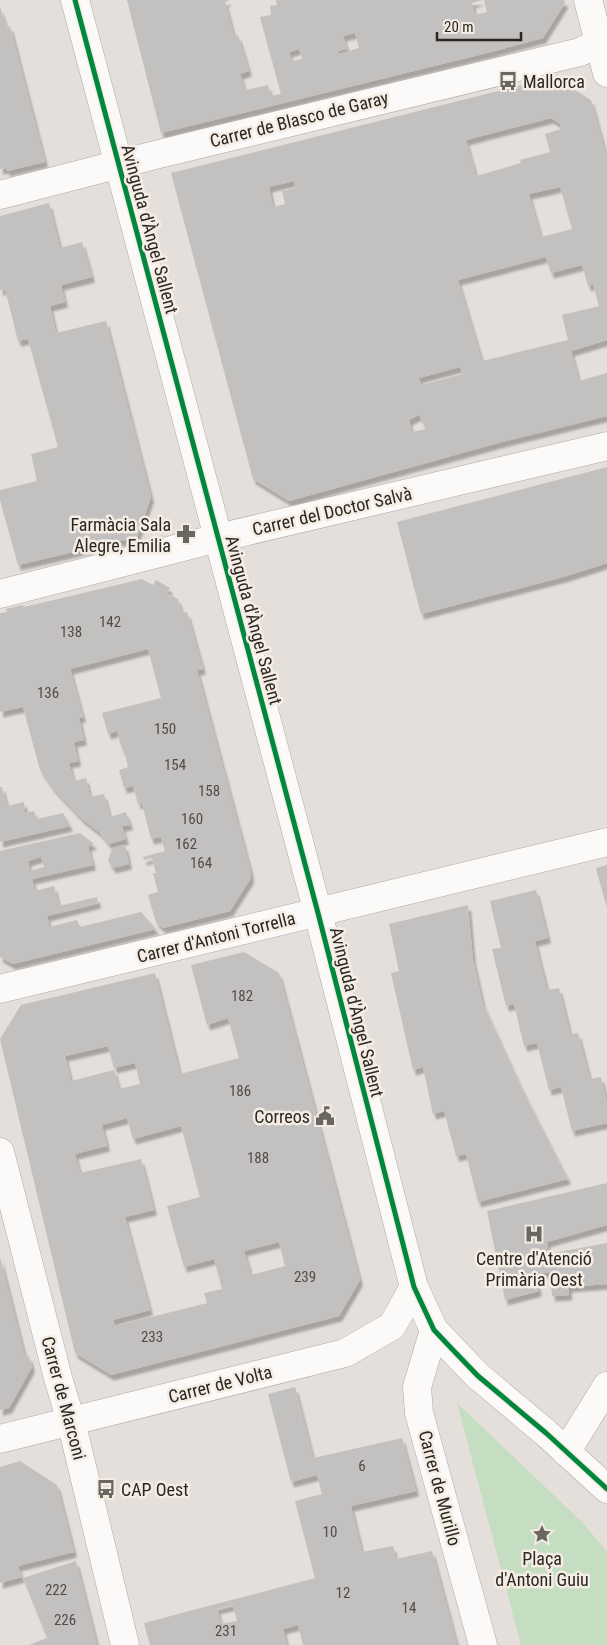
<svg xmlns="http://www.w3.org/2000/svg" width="607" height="1645" font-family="'Roboto Condensed',sans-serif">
	<defs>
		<filter id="shadow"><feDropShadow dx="3" dy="5.5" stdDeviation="1" flood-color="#0004"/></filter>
	</defs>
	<rect width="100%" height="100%" fill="#e4dfda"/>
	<path fill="#c5dec2" d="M457,1403L581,1521L607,1551V1645H521Z"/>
	<path fill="#c3c0c0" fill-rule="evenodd" filter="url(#shadow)" d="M127,0H230L225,2L234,36L238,35L249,71L240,74L245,90L268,85L271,96L281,94L260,17L271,15L270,6L277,5L276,0H482L472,3L475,15L487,12L484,0H564L565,3L543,38L491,52L161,133ZM355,33L359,48L339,54L338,51L347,49L343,36ZM299,49L302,59L292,61L289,52Z
		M0,6L6,27L10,26L45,162L7,171L6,168L0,169Z
		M554,77L591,100L607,159V340L571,351L579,381L607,373V416L502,442L289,501L253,479L171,173ZM551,118L560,124L561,129L545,134L550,152L520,160L521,163L476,176L466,140ZM294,181L295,188L282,191L285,204L273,207L269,187ZM560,187L572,229L541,237L529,194ZM546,257L551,273L582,265L588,286L593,284L599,306L562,315L568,340L482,361L458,280ZM460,367L463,374L421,385L419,378ZM419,415L426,429L412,432L409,420Z
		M49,203L60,248L82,242L92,277L61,285L65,302L50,306L56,333L106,321L151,497L137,537L18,565L0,500V490L37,481L31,454L58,447L28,339L18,341L5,289L0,290V216Z
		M607,467V563L567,576L421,614L397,522Z
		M142,579L153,585L156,580L170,588L167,593L178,599L182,613L187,612L203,669L197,670L250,869L251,878L230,911L163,928L156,922L148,895L158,892L153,873H156L152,858L144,860L143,857L165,851L161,837L151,839L142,803L138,804L133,786L124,788L119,770L128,767L124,749L122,750L117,731L108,734L102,713L161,698L148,649L70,669L83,717L79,718L84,740L74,742L78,761L69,763L74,781L86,778L90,797L104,794L110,817L126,812L130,825L122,826L126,839L109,844L99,832L82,819L52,787L40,770L23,707L0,712V613L7,612L6,609L23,605L24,607Z
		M0,787H2L7,806L24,802L25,813L34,811L37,819L63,813L70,826L0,842Z
		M80,833L94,844L88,846L93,865L32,879L35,891L54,886L59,906L97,897L98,903L47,916L50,927L77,920L80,927L141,912L156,929L13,964L0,957V851ZM41,857L44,867L30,871L28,861Z
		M125,845L129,864L113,868L108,861L112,848Z
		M607,865V905H606L596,868Z
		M536,890L548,938L535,941L547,990L559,988L570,1034L578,1033L590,1079L601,1077L607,1104V1123L572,1131L561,1087L549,1090L537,1043L524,1046L514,1004L506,1006L492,949L501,948L490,901Z
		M468,905L473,960L483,1004L523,1091L568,1179L478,1202L466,1154L456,1156L444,1111L433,1114L423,1067L413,1070L391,973L399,971L389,924Z
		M244,952L279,973L360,1280L339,1316L111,1375L75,1353L0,1039L21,1005L155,973L180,1074L239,1058L228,1018L207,1025L191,965ZM108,1046L114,1068L135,1063L140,1084L119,1089L114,1070L71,1081L65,1056ZM127,1118L133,1139L181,1126L200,1197L167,1206L184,1267L214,1259L222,1289L204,1293L207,1303L115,1326L113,1320L150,1310L125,1217L154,1210L141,1159L80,1173L75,1154L107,1146L102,1125ZM279,1242L285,1266L251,1275L244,1251Z
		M607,1183V1225L547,1242L548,1254L607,1243V1284L569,1287V1295L552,1296L550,1272L535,1274L539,1291L505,1300L487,1211Z
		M0,1257L25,1357L29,1356L32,1367L9,1408L0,1410Z
		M295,1387L313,1458L402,1438L416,1491L351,1506L362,1552L393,1546L396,1559L432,1551L457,1645H303L298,1625L283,1629L287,1645H150L144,1623L315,1578L295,1501L322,1494L317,1475L291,1482L268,1394ZM233,1605L237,1621L221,1624L217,1609Z
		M20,1461L57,1485L74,1552L18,1566L22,1577L0,1583V1467Z
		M76,1561L97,1645H29L47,1638L23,1578Z"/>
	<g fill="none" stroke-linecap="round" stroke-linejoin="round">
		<g stroke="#aeaaa6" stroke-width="29">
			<path id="minor" d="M75,0L318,913L414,1287L434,1330L452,1349L478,1376L546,1433L607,1489
				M588,0L607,73
				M0,195L159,154L580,52L598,43
				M0,594L218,538L607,446
				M0,989L607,842
				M0,1152L58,1378L71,1421L125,1645
				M434,1330L417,1387L419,1413L483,1645
				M0,1439L345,1353L392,1326L414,1287
				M566,1452L607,1386"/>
		</g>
		<use href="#minor" stroke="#fbfaf9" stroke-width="28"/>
		<g stroke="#f5ece4" stroke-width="8">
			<path id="cycleway" d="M75,0L318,913L414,1287L434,1330L452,1349L478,1376L546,1433L607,1489"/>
		</g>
		<use href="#cycleway" stroke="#00873e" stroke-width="5"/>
	</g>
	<defs>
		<g id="bus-bare" transform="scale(1.5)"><path d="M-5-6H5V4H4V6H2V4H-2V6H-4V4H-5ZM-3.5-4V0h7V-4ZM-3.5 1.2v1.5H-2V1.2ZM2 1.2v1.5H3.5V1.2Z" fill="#6a6763" stroke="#f5ece4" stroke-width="2.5" paint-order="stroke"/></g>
		<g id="pharmacy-bare" transform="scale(1.5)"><path d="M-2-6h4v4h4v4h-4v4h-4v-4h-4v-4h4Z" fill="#6a6763" stroke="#f5ece4" stroke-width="2.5" paint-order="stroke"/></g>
		<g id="civic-bare" transform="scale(1.5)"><path d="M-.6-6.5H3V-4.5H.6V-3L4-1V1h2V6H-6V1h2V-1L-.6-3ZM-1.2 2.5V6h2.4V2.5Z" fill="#6a6763" stroke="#f5ece4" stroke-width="2.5" paint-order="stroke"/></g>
		<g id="hospital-bare" transform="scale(1.5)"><path d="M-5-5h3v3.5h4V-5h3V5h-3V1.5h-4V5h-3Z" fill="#6a6763" stroke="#f5ece4" stroke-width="2.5" paint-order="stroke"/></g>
		<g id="sight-bare" transform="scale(1.5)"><path d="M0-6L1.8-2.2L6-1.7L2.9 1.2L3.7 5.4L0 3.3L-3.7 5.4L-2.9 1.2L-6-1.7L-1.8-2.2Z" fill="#6a6763" stroke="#f5ece4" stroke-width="2.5" paint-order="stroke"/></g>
	</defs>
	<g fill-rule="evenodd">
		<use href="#bus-bare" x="508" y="81"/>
		<use href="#pharmacy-bare" x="186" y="534"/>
		<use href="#civic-bare" x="325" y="1116"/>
		<use href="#hospital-bare" x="534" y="1234"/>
		<use href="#bus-bare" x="106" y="1489"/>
		<use href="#sight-bare" x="542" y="1534"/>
	</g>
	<g text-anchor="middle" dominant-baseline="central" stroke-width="5" stroke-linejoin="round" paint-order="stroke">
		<g font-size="15" fill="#504c4a">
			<text x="110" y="622">142</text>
			<text x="71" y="632">138</text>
			<text x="48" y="693">136</text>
			<text x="165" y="729">150</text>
			<text x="175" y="765">154</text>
			<text x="209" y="791">158</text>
			<text x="192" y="819">160</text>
			<text x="186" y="844">162</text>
			<text x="201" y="863">164</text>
			<text x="242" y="996">182</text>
			<text x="240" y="1091">186</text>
			<text x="258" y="1158">188</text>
			<text x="305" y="1277">239</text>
			<text x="152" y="1337">233</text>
			<text x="362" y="1466">6</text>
			<text x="330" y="1532">10</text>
			<text x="56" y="1590">222</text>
			<text x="343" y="1593">12</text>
			<text x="409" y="1608">14</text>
			<text x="65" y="1620">226</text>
			<text x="226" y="1631">231</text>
		</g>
		<g font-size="18" fill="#292623" stroke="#f5ece4" text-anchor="start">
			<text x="523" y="81">Mallorca</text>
			<text x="171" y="524" text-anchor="end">Farmàcia Sala<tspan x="171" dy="21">Alegre, Emilia</tspan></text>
			<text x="310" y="1116" text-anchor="end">Correos</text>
			<text x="534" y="1258" text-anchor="middle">Centre d'Atenció<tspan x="534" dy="21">Primària Oest</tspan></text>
			<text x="121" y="1489">CAP Oest</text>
			<text x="542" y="1558" text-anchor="middle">Plaça<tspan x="542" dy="21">d'Antoni Guiu</tspan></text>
		</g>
		<g font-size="18" fill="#292623" stroke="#f5ece4">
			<text transform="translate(299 119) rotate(-14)">Carrer de Blasco de Garay</text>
			<text transform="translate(150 229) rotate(75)">Avinguda d'Àngel Sallent</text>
			<text transform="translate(332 511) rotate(-13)">Carrer del Doctor Salvà</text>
			<text transform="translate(254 620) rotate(75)">Avinguda d'Àngel Sallent</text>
			<text transform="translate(216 937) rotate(-14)">Carrer d'Antoni Torrella</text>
			<text transform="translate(357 1012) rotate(76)">Avinguda d'Àngel Sallent</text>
			<text transform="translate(220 1384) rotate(-14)">Carrer de Volta</text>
			<text transform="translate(64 1398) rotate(75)">Carrer de Marconi</text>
			<text transform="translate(440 1488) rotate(75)">Carrer de Murillo</text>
		</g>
	</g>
	<path d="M437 32v8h84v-8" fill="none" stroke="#292623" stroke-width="2.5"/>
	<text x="444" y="32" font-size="15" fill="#292623" stroke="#f5ece4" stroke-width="4" paint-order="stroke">20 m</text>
</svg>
